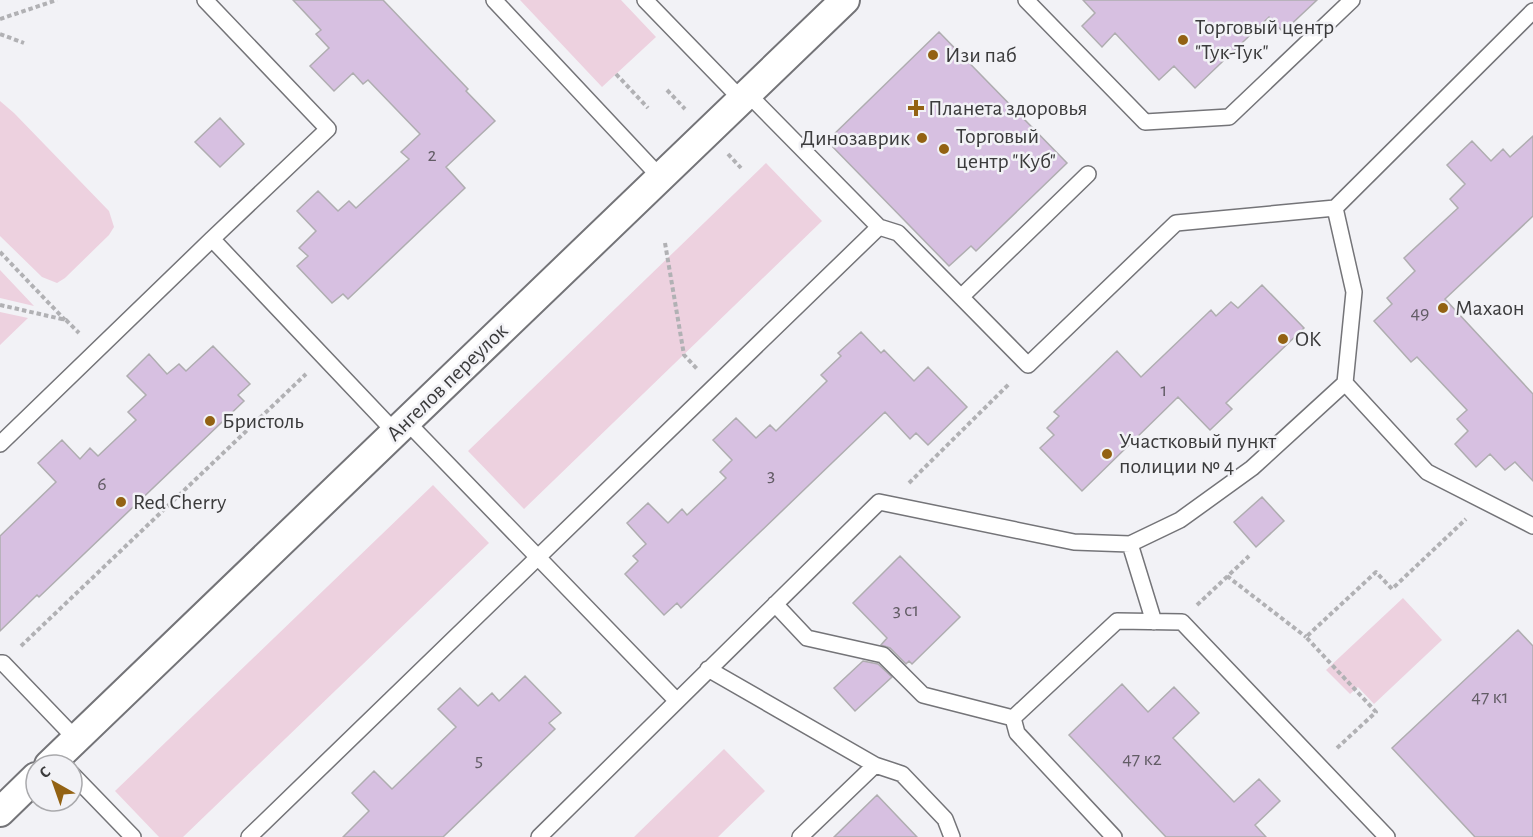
<svg xmlns="http://www.w3.org/2000/svg" width="1533" height="837" font-family="'Alegreya Sans',sans-serif">
	<rect width="100%" height="100%" fill="#f2f2f6"/>
	<path fill="#edd1df" d="M520,0H621L656,37L602,87Z
		M0,101L14,113L109,211L114,227L109,235L65,278L57,283L42,277L0,236Z
		M766,163L822,221L524,509L468,451Z
		M0,270L34,306L0,298Z
		M0,312L28,318L0,345Z
		M433,485L489,543L183,837H159L115,791Z
		M1403,598L1442,640L1374,704L1358,687L1350,694L1326,670Z
		M724,749L765,791L718,837H634Z"/>
	<path fill="#d7c0e1" stroke="#afadb0" stroke-width="1.5" d="M293,0H383L468,89L466,91L495,121L446,167L465,188L348,299L343,294L332,303L297,266L308,256L299,248L316,231L297,211L318,191L338,211L349,201L356,208L409,159L401,152L420,134L368,80L363,84L353,73L334,91L310,66L329,48L316,34L321,30Z
		M1083,0H1317L1283,32L1269,17L1195,88L1174,66L1159,80L1115,33L1102,47L1082,26L1095,13Z
		M939,32L1067,163L976,251L971,246L949,266L827,141Z
		M220,118L244,144L220,167L195,142Z
		M1533,136V216L1445,299L1533,394V481L1515,462L1505,470L1490,454L1476,467L1455,444L1468,431L1457,419L1467,410L1417,357L1411,362L1374,321L1392,304L1387,298L1415,271L1404,258L1458,208L1450,199L1465,184L1447,165L1472,141L1491,161L1503,149L1510,157Z
		M1262,285L1304,328L1226,403L1232,409L1210,430L1178,397L1082,491L1040,448L1054,435L1047,428L1059,416L1054,412L1117,351L1141,377L1211,310L1216,316L1231,302L1238,308Z
		M861,332L881,353L884,350L914,381L928,367L967,407L928,445L916,433L910,439L885,412L681,608L677,603L664,615L625,574L638,561L633,556L646,544L627,523L648,503L668,523L682,509L687,515L726,478L720,472L732,460L713,440L736,418L756,438L770,425L776,431L827,381L821,375L841,356L838,353Z
		M213,346L250,384L238,395L244,401L39,597L37,595L0,631V536L56,482L38,463L62,440L80,459L90,448L98,456L136,420L128,412L146,395L127,376L149,354L167,374L179,364L186,371Z
		M1262,497L1284,521L1256,547L1234,522Z
		M900,556L960,617L912,664L909,661L906,664L890,648L881,645L887,638L853,603Z
		M1518,630L1533,646V837H1475L1392,748Z
		M863,661L878,664L892,677L855,711L834,688Z
		M525,676L561,713L549,723L555,729L443,837H343L369,811L352,793L374,771L392,789L456,727L438,709L460,688L478,706L492,693L499,701Z
		M1122,684L1148,712L1174,687L1199,713L1173,738L1234,802L1259,779L1280,801L1255,825L1266,837H1166L1069,735Z
		M877,795L917,837H834Z"/>
	<g fill="none" stroke-linecap="round" stroke-linejoin="round">
		<g stroke="#747478" stroke-width="18">
			<path id="service" d="M205,0L328,129L212,239L395,432
				M494,0L660,177
				M645,0L741,99
				M1026,0L1145,122L1229,117L1352,0
				M747,93L879,227L898,233L1028,365L1176,223L1335,208L1533,11
				M1335,208L1354,292L1345,383
				M961,297L1088,174
				M406,421L676,700
				M0,444L212,239
				M1130,544L1154,622
				M775,604L807,638L883,655L923,695L1013,718
				M0,663H3L76,739
				M708,669L875,765L902,774L945,819L952,837
				M72,774L133,837
				M249,837L879,227
				M539,837L879,502L1074,542L1130,544L1180,520L1252,468L1345,383L1427,472L1533,526
				M800,837L875,765
				M1114,837L1017,733L1013,718L1117,621L1182,622L1387,837"/>
		</g>
		<g stroke="#747478" stroke-width="32">
			<path id="minor" d="M49,765L845,0
				M0,812L36,777"/>
		</g>
		<path stroke="#b1b1b4" stroke-width="4" stroke-dasharray="4.5 3" stroke-linecap="butt" d="M0,19L57,0
			M0,34L24,43
			M616,74L648,108
			M667,90L685,109
			M728,154L741,168
			M665,243L684,355L698,370
			M0,252L65,320
			M0,305L66,320L79,333
			M909,483L1010,383
			M1227,576L1306,637
			M1197,605L1249,556
			M21,646L306,374
			M1337,748L1376,712L1306,637L1376,572L1392,589L1466,519"/>
		<use href="#service" stroke="#fff" stroke-width="15"/>
		<use href="#minor" stroke="#fff" stroke-width="28"/>
	</g>
	<g fill="#936213" stroke="#f2f2f6" stroke-width="2">
		<circle cx="1183" cy="40" r="6"/>
		<circle cx="933" cy="55" r="6"/>
		<path d="M913 99h6v6h6v6h-6v6h-6v-6h-6v-6h6z"/>
		<circle cx="922" cy="138" r="6"/>
		<circle cx="944" cy="149" r="6"/>
		<circle cx="1443" cy="308" r="6"/>
		<circle cx="1283" cy="339" r="6"/>
		<circle cx="210" cy="421" r="6"/>
		<circle cx="1107" cy="454" r="6"/>
		<circle cx="121" cy="502" r="6"/>
	</g>
	<g text-anchor="middle" dominant-baseline="central" stroke-width="5" stroke-linejoin="round" paint-order="stroke">
		<g font-size="20" fill="#625c65">
			<text x="432" y="155">2</text>
			<text x="1420" y="313">49</text>
			<text x="1164" y="390">1</text>
			<text x="771" y="475">3</text>
			<text x="102" y="484">6</text>
			<text x="906" y="610">3 с1</text>
			<text x="1490" y="697">47 к1</text>
			<text x="1142" y="759">47 к2</text>
			<text x="479" y="760">5</text>
		</g>
		<g font-size="22" fill="#3b3b3c" stroke="#f2f2f6" text-anchor="start">
			<text x="1195" y="27">Торговый центр<tspan x="1195" dy="25">"Тук-Тук"</tspan></text>
			<text x="945" y="55">Изи паб</text>
			<text x="928" y="108">Планета здоровья</text>
			<text x="956" y="136">Торговый<tspan x="956" dy="25">центр "Куб"</tspan></text>
			<text x="910" y="138" text-anchor="end">Динозаврик</text>
			<text x="1455" y="308">Махаон</text>
			<text x="1295" y="339">OK</text>
			<text x="222" y="421">Бристоль</text>
			<text x="1119" y="441">Участковый пункт<tspan x="1119" dy="25">полиции № 4</tspan></text>
			<text x="133" y="502">Red Cherry</text>
		</g>
		<g font-size="22" fill="#3b3b3c" stroke="#f2f2f6">
			<text transform="translate(447 382) rotate(-44)">Ангелов переулок</text>
		</g>
	</g>
	<g transform="translate(54 783) rotate(320)"><circle r="28" fill="#f2f2f6" stroke="#a9a9ac" stroke-width="1.5"/>
	<path d="M0-4.5L10 22L0 15L-10 22Z" fill="#936213"/>
	<text y="-9" font-size="16" font-weight="bold" text-anchor="middle" fill="#3b3b3c">С</text>
	</g>
</svg>
